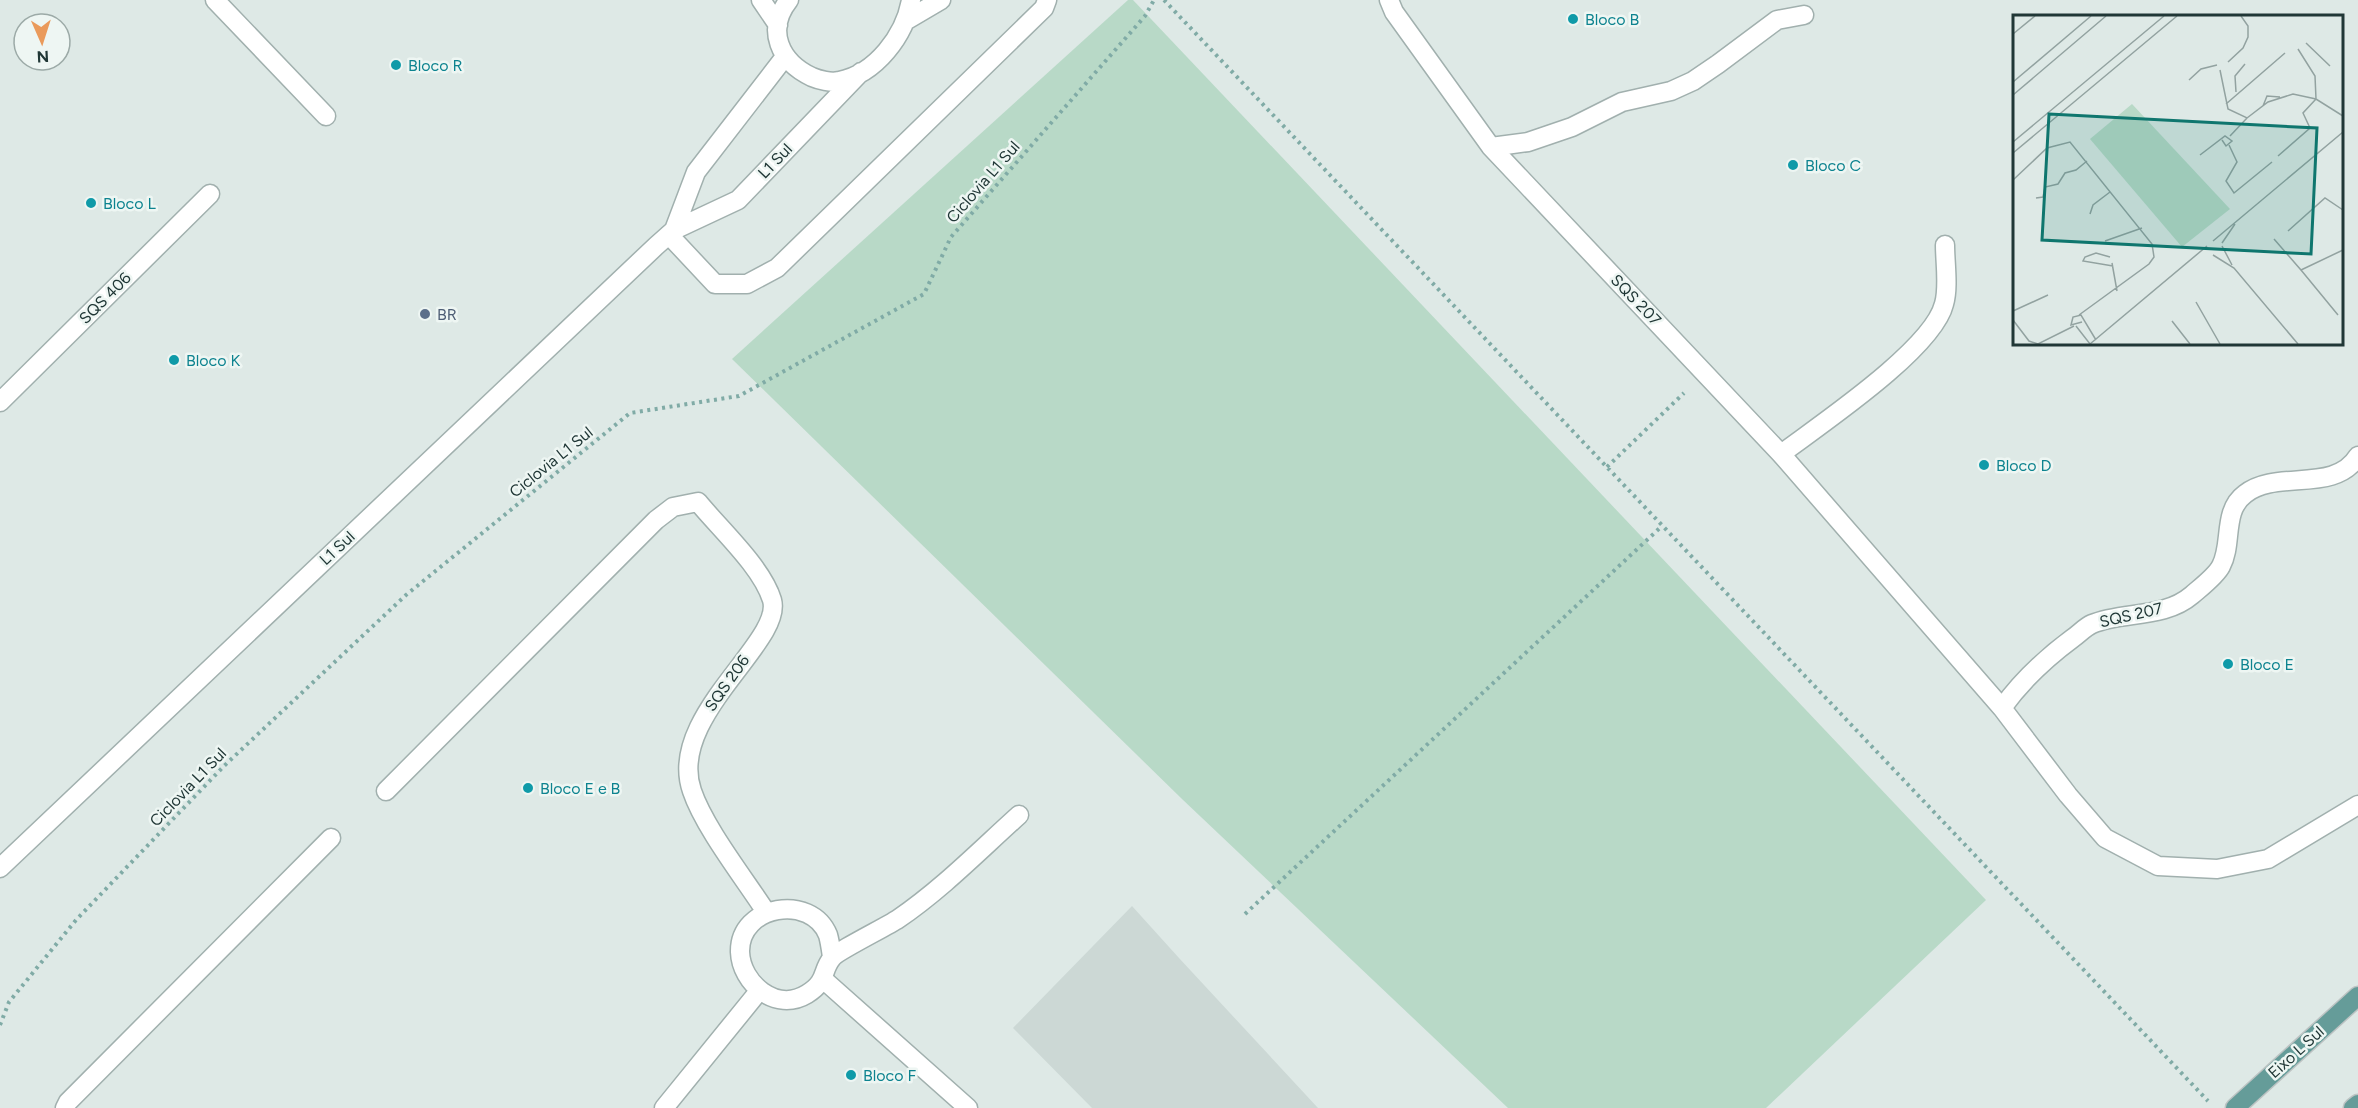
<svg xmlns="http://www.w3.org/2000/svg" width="2358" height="1108" font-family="Figtree,sans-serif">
	<rect width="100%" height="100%" fill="#dee9e6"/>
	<path fill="#ccd8d5" d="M1132,906L1179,958L1318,1108H1092L1013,1028Z"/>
	<path fill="#b8d9c7" d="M1128,0H1133L1986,900L1766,1108H1508L1182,799L732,359Z"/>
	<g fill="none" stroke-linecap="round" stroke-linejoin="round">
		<g stroke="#a1b0ae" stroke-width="21">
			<path id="service" d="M669,235L715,284H747L777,268L1044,8L1047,0
				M824,980L968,1108"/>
		</g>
		<g stroke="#a1b0ae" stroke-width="21">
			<path id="minor" d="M215,0L326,116
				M1389,0L1394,12L1491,147L1781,454L2002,708L2068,795L2105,838L2158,866L2217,869L2268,859L2358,805
				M1491,147L1528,142L1572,127L1622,102L1671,91L1693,81L1718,64L1777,20L1804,15
				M0,402L210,194
				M1781,454C1821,424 1933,349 1944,304C1949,287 1945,263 1945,245
				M2002,708C2022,680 2046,658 2073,638C2079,634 2085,627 2092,624C2123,611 2164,619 2192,595C2200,588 2216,576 2221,566C2233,544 2222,511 2245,494C2276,469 2335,494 2358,456
				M386,791L656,520L673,507L698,502C720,529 762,567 772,600C784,642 666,717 692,791C704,827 744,878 766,912
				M832,957C831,950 830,942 828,935C811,893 739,905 740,952C741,983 776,1013 807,994C828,981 821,971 832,958C837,951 886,927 898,919C942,889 979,851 1019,815
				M65,1108L68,1102L331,838
				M664,1108L759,991"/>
		</g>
		<g stroke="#a1b0ae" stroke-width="21">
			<path id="tertiary" d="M761,0L778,25
				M789,0C765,30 780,62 812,77C819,80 831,83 839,81C876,74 905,35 911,0
				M907,20L941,0
				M674,230L696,172L784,58
				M0,868L656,246L674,230L738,200L861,72"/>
		</g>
		<g stroke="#bcc3c3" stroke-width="21">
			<path id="primary" d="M2235,1108L2358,996
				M2353,1108L2358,1104"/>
		</g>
		<path stroke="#80aba6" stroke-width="4" stroke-dasharray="3 4.5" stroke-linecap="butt" d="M1164,0L2208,1101
			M1607,467L1684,393
			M1245,914L1662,526
			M0,1025L9,1002L76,920L224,766L406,595L630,413L739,396L924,294L951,237L1145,16L1154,0"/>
		<use href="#service" stroke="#fff" stroke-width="18"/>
		<use href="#minor" stroke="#fff" stroke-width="18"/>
		<use href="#tertiary" stroke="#fff" stroke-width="18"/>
		<use href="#primary" stroke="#659c99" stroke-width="18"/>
	</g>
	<g fill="#0f9aa8" stroke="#eef6f3" stroke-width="2">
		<circle cx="1573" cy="19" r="6"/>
		<circle cx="396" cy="65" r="6"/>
		<circle cx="1793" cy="165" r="6"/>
		<circle cx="91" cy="203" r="6"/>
		<circle cx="174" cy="360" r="6"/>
		<circle cx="1984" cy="465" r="6"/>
		<circle cx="2228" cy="664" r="6"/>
		<circle cx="528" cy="788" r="6"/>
		<circle cx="851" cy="1075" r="6"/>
	</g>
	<circle fill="#5c6f8a" stroke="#eef6f3" stroke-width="2" cx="425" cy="314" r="6"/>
	<g text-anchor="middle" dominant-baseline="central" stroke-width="5" stroke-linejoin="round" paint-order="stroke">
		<g font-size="16" fill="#0d838f" stroke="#eef6f3" text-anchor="start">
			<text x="1585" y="19">Bloco B</text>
			<text x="408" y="65">Bloco R</text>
			<text x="1805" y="165">Bloco C</text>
			<text x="103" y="203">Bloco L</text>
			<text x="186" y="360">Bloco K</text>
			<text x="1996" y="465">Bloco D</text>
			<text x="2240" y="664">Bloco E</text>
			<text x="540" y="788">Bloco E e B</text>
			<text x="863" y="1075">Bloco F</text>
		</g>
		<g font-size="16" fill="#203736" stroke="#eef6f3">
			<text transform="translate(775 161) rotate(-46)">L1 Sul</text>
			<text transform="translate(983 182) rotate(-49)">Ciclovia L1 Sul</text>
			<text transform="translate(105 298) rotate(-45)">SQS 406</text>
			<text transform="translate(1636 300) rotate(46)">SQS 207</text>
			<text transform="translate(551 462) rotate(-39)">Ciclovia L1 Sul</text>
			<text transform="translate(337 548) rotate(-43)">L1 Sul</text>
			<text transform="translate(2131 615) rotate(-13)">SQS 207</text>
			<text transform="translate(727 683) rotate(-55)">SQS 206</text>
			<text transform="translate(188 787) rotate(-46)">Ciclovia L1 Sul</text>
			<text transform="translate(2296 1052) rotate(-42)">Eixo L Sul</text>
		</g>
		<g font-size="16" fill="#4e5e75" stroke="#eef6f3" text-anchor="start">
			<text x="437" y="314">BR</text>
		</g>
	</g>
	<g transform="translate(2013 15)">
		<rect width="330" height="330" fill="#dee9e6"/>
		<path d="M119,89L217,194L169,232L77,124Z" fill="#b8d9c7"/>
		<path fill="none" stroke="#92a2a0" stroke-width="1.5" d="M0,19L22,1M293,28L317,51M215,47L230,33L235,22V11L228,1M207,55L215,94L234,103L255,87L280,79L303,84L330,101M176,65L188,54L204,50M0,67L78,1M223,77L222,61L232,49M0,80L93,1M213,89L272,38M250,91L254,81L267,82M217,121L234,103M0,127L151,1M216,130L224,147L213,166L221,178L259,147M0,138L164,1M187,140L212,121L219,126L213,131L209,125M265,141L297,113L290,98L303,84L302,61L285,34M0,165L34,133L57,127L139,229L141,242L136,249L66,300M23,183L30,182L32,172L45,169L52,158L63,155L74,146M77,199L80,190L97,177M275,216L312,183L330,195M261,224L288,255L330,235M92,226L129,213M200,226L330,117M209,228L222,209M209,231L219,250M200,240L221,253L285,329M97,242L83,238L72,242L70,246L100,251M99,248L104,276M288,255L325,300M183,287L207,329M0,296L35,280M0,305L16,326L25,329L61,311M159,306L177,329M69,307L58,310L60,302L68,300L83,325M63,311L77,329L194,231"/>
		<path fill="#0f766e" fill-opacity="0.15" stroke="#0f766e" stroke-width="3" d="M36,99L304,113L298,239L29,225Z"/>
		<rect width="330" height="330" fill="none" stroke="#203736" stroke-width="3"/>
	</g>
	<g transform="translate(42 42) rotate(177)"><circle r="28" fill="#eef6f3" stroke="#9caaa7" stroke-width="1.5"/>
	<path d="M0-4.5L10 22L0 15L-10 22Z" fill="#ea9a5b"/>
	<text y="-9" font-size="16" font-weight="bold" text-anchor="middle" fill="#203736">N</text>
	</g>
</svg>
